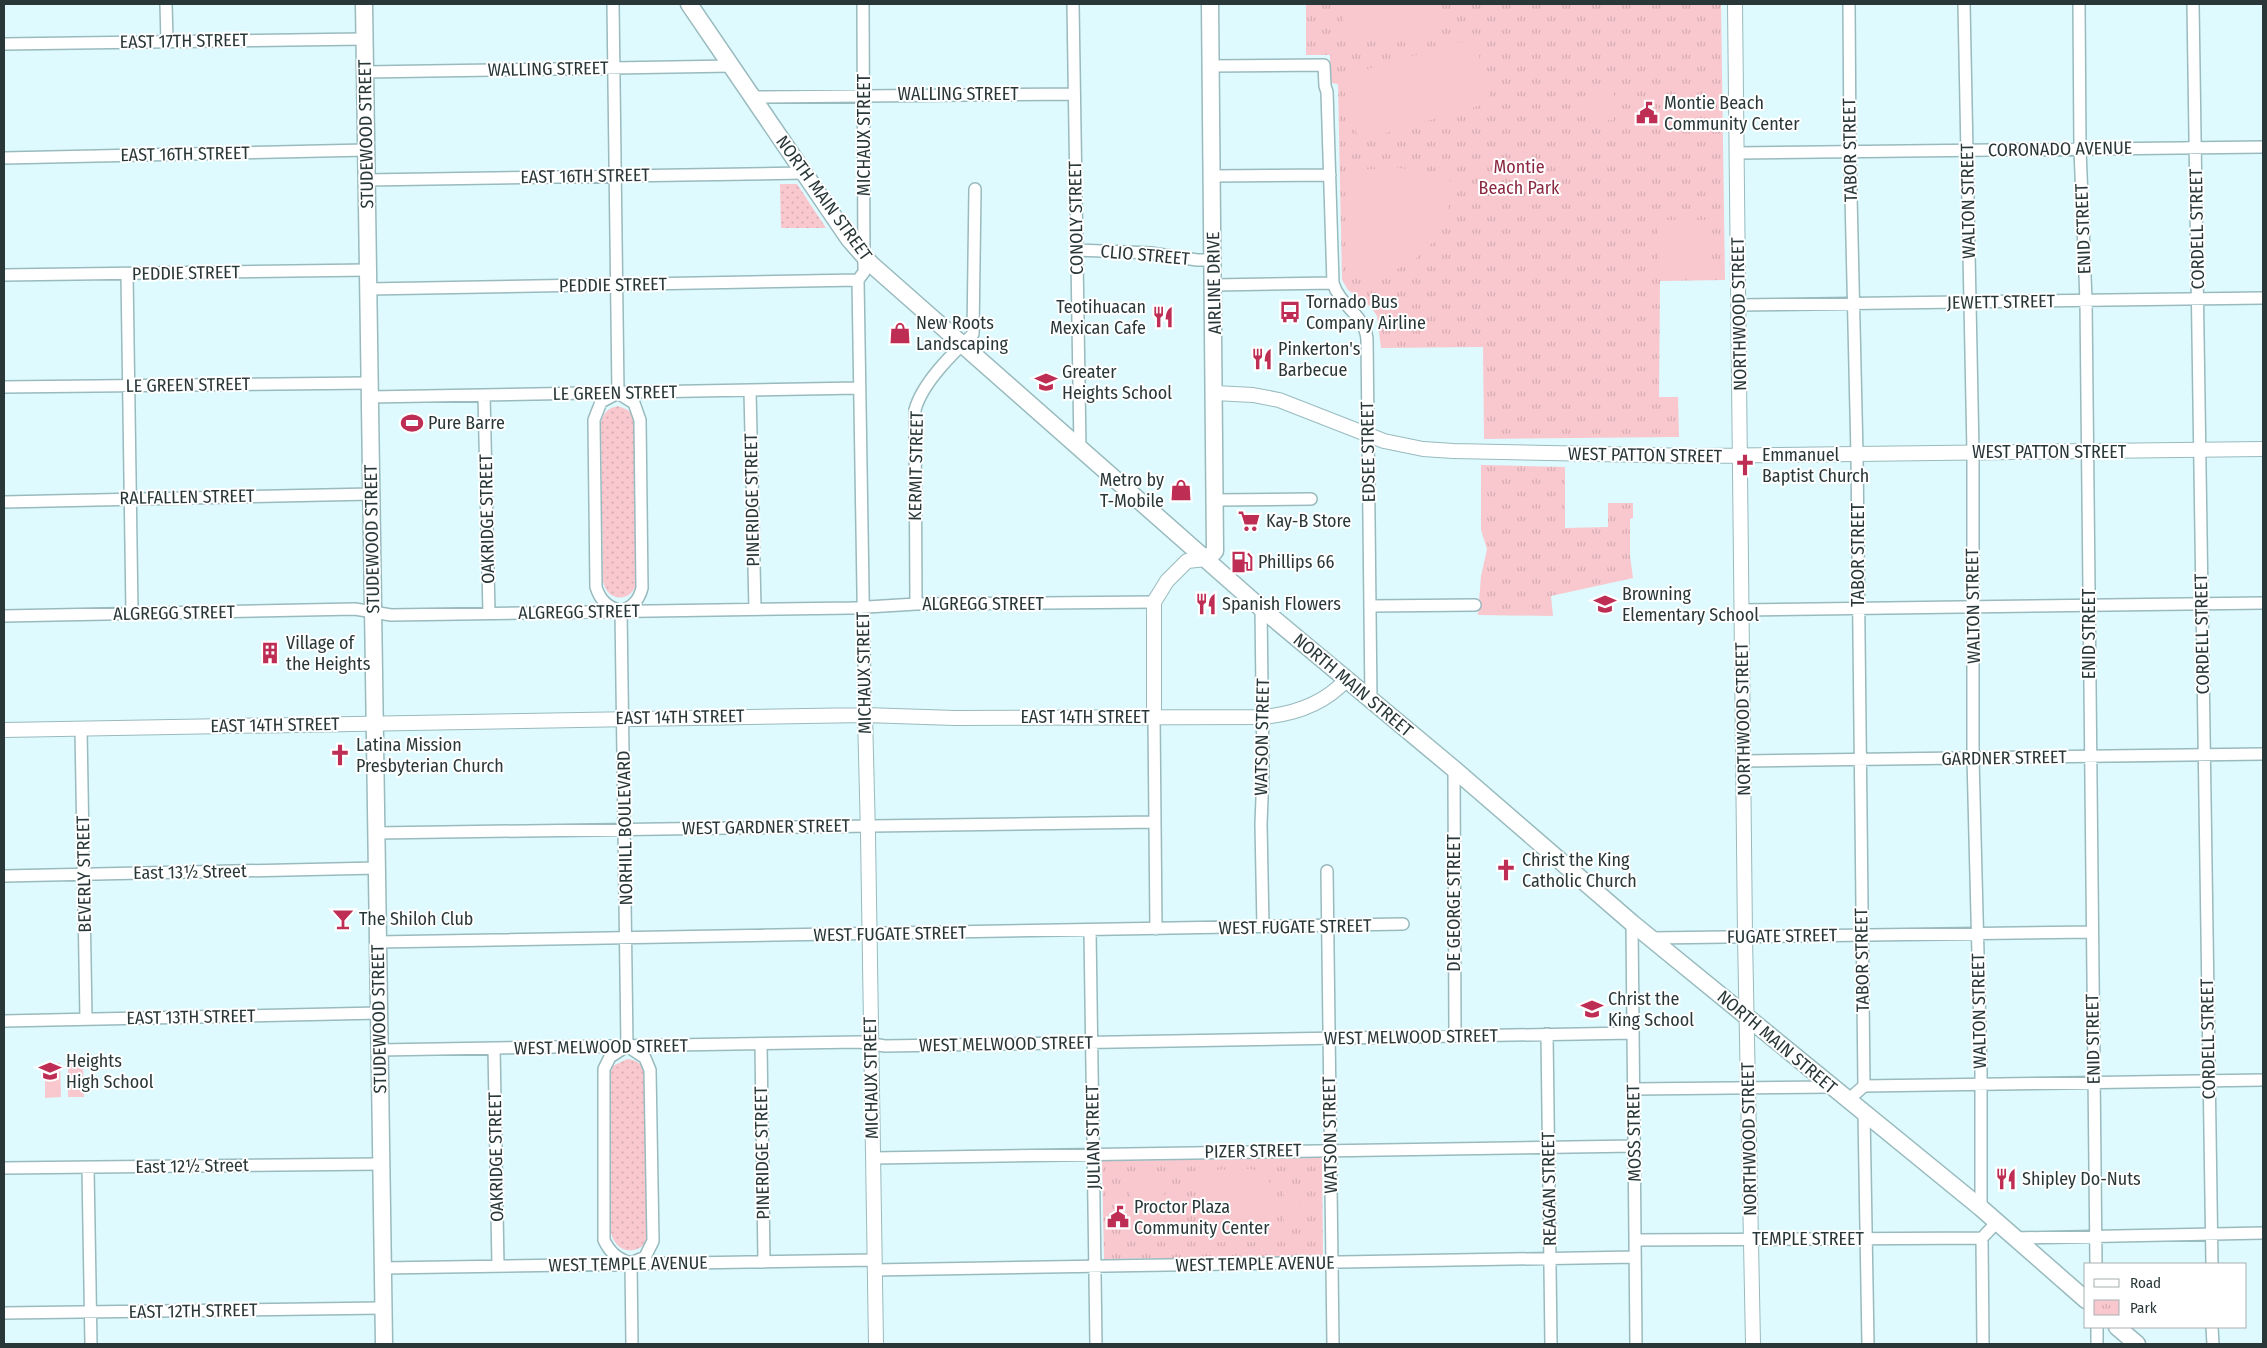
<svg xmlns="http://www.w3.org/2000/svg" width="2267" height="1348" font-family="'Fira Sans Condensed',sans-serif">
	<defs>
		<pattern id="grass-dots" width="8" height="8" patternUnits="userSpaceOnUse" patternTransform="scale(1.25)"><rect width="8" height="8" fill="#f8c8ce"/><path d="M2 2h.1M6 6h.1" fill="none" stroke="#d5acb2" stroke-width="1.8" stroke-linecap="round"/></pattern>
		<pattern id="park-tufts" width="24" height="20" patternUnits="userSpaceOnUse" patternTransform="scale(1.25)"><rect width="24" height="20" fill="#f8c8ce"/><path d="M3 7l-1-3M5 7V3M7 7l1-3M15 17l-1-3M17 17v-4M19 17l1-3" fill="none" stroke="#d5acb2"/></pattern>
	</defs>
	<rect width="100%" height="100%" fill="#defafe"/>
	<path fill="url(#grass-dots)" d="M780,184H797L826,228H781Z
		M618,406L628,410L635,418L637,581C633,603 607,603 603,581L601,423C603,413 608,408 618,406Z
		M627,1059C638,1060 643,1065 646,1075L649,1239C638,1256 616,1254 611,1233L609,1077L613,1066Z"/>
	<path fill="url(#park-tufts)" d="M1306,4H1721L1725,280L1660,281L1659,397H1678L1679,437L1484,439L1483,347L1381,348L1377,316L1371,307L1348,290L1342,280L1338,84L1330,83V55H1306Z
		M1481,465L1565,467V528L1608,527V503H1633V518L1630,519V556L1633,578L1551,596L1553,616L1478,615L1481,576L1487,549L1481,530Z
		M1322,1158L1323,1256L1104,1259L1102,1161Z"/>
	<path fill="#f8c8ce" d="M1343,4H1438V36L1344,38Z
		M1474,38L1492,102L1359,141L1340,77Z
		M1588,84H1614V120L1588,121Z
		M1399,168L1449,174C1456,214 1436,252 1399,268C1382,275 1364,277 1346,279V175L1351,170Z
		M1705,220L1706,272L1659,273L1658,220Z
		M60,1063L61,1097L45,1098V1064Z
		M68,1063H83L84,1097H68Z
		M1249,1169C1282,1173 1275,1217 1275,1242H1210L1204,1236L1201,1170Z
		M1164,1173L1165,1224H1131L1130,1174Z
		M1284,1190H1300V1224H1284Z"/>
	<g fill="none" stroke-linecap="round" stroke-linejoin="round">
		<g stroke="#99babe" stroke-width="14">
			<path id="minor" d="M166,4L167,41
				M613,4L618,393
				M863,4L864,272L858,280L865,715
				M1073,4L1080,449
				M1964,4L1973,452V758L1981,1072V1208
				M2079,4L2080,149L2086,301L2096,1264
				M2193,4L2212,1264
				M4,44L364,39
				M1211,66L1324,65L1325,86L1327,92L1333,283C1340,306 1365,315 1367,339L1371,701
				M365,72L732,66
				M752,97L1074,94
				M1737,153L2263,147
				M4,158L366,150
				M1212,176L1330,175
				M366,180L804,173
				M1077,250L1151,253L1197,260H1213
				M127,274L132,613
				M4,275L368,270
				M1214,285L1333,283
				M368,289L858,280
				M1739,305L2263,298
				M4,387L369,383
				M750,391L755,609
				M618,393L634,403L640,420L642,588C639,600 633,607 621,611C607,607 600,600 596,587L594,420L601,402Z
				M484,395L489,613
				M370,397L859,388
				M1215,500L1311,499
				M4,502L371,494
				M916,604L915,410C922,383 953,353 973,334L975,189
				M1371,606L1475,605
				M1261,608L1263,772L1261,824L1263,927
				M1742,610L2263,603
				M621,611L627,1046
				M4,616L355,609L391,615L851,608L916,604L1154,602
				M1154,717L1156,929
				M81,729L86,1019
				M1744,761L2263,754
				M1454,769L1455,1036
				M376,833L1155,822
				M1327,871L1333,1344
				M4,876L377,868
				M1632,923L1636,1344
				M1090,930L1096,1344
				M1653,938L2092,932
				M378,942L1403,924
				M4,1021L379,1013
				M1547,1034L1551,1344
				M761,1044L764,1262
				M627,1046L645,1058L650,1070L653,1241L645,1257L631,1263C618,1259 610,1253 604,1240V1069L610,1057Z
				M494,1048L498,1266
				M379,1050L859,1042L885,1046L1633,1033
				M1864,1086L2263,1080
				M1634,1089L1832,1087
				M1848,1100L1864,1086L1857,455L1850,152L1849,4
				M1864,1113L1868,1344
				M873,1158L1634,1146
				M4,1168L381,1164
				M88,1168L91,1344
				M2015,1238L2263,1233
				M1635,1240L1982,1238
				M631,1263L632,1344
				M383,1268L874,1260
				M874,1270L1635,1257
				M4,1313L383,1308
				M2097,1327V1344
				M2212,1327L2213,1344
				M1983,1344L1982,1238L1997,1222"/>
		</g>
		<g stroke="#99babe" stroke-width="16">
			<path id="tertiary" d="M1735,4L1745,937L1753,1344
				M1215,393L1253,395L1279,400L1384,441L1423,449L1453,451L1694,456L2263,449
				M865,715L868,835L876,1344
				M1154,717V602L1167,581L1187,561L1207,559
				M4,730L865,715L955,718L1263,717C1295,714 1324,704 1346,680"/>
		</g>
		<g stroke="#99babe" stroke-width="19">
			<path id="secondary" d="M364,4L384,1344
				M689,4L849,239L871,264L1261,608L1454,769L1632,923L1981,1208L2086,1300
				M1207,559L1215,551L1210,4
				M2117,1327L2137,1344"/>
		</g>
		<use href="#minor" stroke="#fff" stroke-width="11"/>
		<use href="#tertiary" stroke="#fff" stroke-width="14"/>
		<use href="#secondary" stroke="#fff" stroke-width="16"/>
	</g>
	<defs>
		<g id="civic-bare" transform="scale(1.725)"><path d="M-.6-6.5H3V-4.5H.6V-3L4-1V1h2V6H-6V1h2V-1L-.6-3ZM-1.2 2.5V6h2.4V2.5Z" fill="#be2e54" stroke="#fff" stroke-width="2.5" paint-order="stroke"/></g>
		<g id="bus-bare" transform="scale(1.725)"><path d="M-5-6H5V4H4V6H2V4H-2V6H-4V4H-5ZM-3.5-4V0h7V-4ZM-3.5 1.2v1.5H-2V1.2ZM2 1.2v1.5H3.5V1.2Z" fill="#be2e54" stroke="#fff" stroke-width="2.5" paint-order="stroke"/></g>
		<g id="restaurant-bare" transform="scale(1.725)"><path d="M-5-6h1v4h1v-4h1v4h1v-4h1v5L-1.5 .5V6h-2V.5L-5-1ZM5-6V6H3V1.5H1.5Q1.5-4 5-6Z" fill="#be2e54" stroke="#fff" stroke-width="2.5" paint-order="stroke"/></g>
		<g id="shop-bare" transform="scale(1.725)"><path d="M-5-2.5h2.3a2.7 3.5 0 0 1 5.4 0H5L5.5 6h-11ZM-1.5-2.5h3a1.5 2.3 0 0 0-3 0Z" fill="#be2e54" stroke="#fff" stroke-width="2.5" paint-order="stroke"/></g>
		<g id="school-bare" transform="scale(1.725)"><path d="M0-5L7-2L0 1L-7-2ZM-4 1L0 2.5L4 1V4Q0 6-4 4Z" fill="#be2e54" stroke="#fff" stroke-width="2.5" paint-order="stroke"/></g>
		<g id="stadium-bare" transform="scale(1.725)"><path d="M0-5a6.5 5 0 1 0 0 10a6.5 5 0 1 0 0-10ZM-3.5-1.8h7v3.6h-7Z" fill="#be2e54" stroke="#fff" stroke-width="2.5" paint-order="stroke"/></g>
		<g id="church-bare" transform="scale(1.725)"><path d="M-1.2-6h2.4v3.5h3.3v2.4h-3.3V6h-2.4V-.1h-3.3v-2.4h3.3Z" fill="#be2e54" stroke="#fff" stroke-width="2.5" paint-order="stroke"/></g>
		<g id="supermarket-bare" transform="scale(1.725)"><path d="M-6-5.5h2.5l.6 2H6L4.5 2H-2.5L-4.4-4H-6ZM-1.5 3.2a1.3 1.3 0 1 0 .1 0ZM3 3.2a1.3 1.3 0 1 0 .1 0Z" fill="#be2e54" stroke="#fff" stroke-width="2.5" paint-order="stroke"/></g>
		<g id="fuel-bare" transform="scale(1.725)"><path d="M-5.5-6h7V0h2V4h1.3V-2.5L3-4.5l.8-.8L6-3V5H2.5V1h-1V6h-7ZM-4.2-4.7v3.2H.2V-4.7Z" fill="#be2e54" stroke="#fff" stroke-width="2.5" paint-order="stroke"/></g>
		<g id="building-bare" transform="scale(1.725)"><path d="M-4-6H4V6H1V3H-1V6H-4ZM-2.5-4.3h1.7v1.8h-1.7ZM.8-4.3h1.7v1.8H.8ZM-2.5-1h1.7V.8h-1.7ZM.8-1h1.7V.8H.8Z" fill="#be2e54" stroke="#fff" stroke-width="2.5" paint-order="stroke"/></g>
		<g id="bar-bare" transform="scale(1.725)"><path d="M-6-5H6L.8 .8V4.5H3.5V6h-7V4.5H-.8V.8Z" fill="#be2e54" stroke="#fff" stroke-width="2.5" paint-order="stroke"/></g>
	</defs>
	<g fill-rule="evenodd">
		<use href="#civic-bare" x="1647" y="113"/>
		<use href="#bus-bare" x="1290" y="312"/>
		<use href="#restaurant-bare" x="1163" y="317"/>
		<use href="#shop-bare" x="900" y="333"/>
		<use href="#restaurant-bare" x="1262" y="359"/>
		<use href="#school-bare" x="1046" y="382"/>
		<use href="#stadium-bare" x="412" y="423"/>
		<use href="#church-bare" x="1745" y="465"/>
		<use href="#shop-bare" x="1181" y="490"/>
		<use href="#supermarket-bare" x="1249" y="521"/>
		<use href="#fuel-bare" x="1242" y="562"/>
		<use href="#restaurant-bare" x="1206" y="604"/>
		<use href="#school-bare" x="1605" y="604"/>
		<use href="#building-bare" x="270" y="653"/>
		<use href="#church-bare" x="340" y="755"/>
		<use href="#church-bare" x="1506" y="870"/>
		<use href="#bar-bare" x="343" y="919"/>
		<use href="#school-bare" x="1592" y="1009"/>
		<use href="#school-bare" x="50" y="1071"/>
		<use href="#restaurant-bare" x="2006" y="1179"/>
		<use href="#civic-bare" x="1118" y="1217"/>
	</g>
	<g text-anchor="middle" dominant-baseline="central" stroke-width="4" stroke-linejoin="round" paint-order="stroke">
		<g font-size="18" fill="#293738" stroke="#fff">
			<text transform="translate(184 41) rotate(-1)">EAST 17TH STREET</text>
			<text transform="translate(548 69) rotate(-1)">WALLING STREET</text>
			<text x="958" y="94">WALLING STREET</text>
			<text transform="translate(366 134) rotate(-91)">STUDEWOOD STREET</text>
			<text transform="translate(864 135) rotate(-90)">MICHAUX STREET</text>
			<text transform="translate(2060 149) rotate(-1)">CORONADO AVENUE</text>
			<text transform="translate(1850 150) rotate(-91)">TABOR STREET</text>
			<text transform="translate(185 154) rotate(-1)">EAST 16TH STREET</text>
			<text transform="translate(585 176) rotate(-1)">EAST 16TH STREET</text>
			<text transform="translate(824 198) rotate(54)">NORTH MAIN STREET</text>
			<text transform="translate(1968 201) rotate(-91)">WALTON STREET</text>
			<text transform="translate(1076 218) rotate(-91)">CONOLY STREET</text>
			<text transform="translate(2083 229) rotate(-92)">ENID STREET</text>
			<text transform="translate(2197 229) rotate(-91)">CORDELL STREET</text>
			<text transform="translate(1145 255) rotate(5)">CLIO STREET</text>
			<text transform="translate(186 273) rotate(-1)">PEDDIE STREET</text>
			<text transform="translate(1214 283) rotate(-91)">AIRLINE DRIVE</text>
			<text transform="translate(613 285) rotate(-1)">PEDDIE STREET</text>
			<text transform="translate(2001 302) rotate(-1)">JEWETT STREET</text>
			<text transform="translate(1739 314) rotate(-91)">NORTHWOOD STREET</text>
			<text transform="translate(188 385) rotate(-1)">LE GREEN STREET</text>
			<text transform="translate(615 393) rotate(-1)">LE GREEN STREET</text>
			<text transform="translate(1368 452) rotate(-91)">EDSEE STREET</text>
			<text x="2049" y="452">WEST PATTON STREET</text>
			<text transform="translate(1645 455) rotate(1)">WEST PATTON STREET</text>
			<text transform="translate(916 466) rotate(-89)">KERMIT STREET</text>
			<text transform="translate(187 497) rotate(-1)">RALFALLEN STREET</text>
			<text transform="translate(752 500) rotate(-91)">PINERIDGE STREET</text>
			<text transform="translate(487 519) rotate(-91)">OAKRIDGE STREET</text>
			<text transform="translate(372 539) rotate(-91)">STUDEWOOD STREET</text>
			<text transform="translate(1858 555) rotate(-90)">TABOR STREET</text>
			<text x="983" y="604">ALGREGG STREET</text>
			<text transform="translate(1973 606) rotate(-91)">WALTON STREET</text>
			<text transform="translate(579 612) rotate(-1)">ALGREGG STREET</text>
			<text transform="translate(174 613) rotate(-1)">ALGREGG STREET</text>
			<text transform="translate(2089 634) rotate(-90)">ENID STREET</text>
			<text transform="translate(2202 634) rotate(-91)">CORDELL STREET</text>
			<text transform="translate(864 673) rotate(-91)">MICHAUX STREET</text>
			<text transform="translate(1353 685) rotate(40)">NORTH MAIN STREET</text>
			<text transform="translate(680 717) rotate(-1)">EAST 14TH STREET</text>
			<text x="1085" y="717">EAST 14TH STREET</text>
			<text transform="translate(1743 719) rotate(-91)">NORTHWOOD STREET</text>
			<text transform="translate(275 725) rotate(-1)">EAST 14TH STREET</text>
			<text transform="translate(1262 737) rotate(-89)">WATSON STREET</text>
			<text transform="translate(2004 758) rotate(-1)">GARDNER STREET</text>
			<text transform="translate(766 827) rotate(-1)">WEST GARDNER STREET</text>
			<text transform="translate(625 828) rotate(-91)">NORHILL BOULEVARD</text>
			<text transform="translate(190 872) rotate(-1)">East 13½ Street</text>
			<text transform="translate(84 874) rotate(-91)">BEVERLY STREET</text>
			<text transform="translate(1454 903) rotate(-90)">DE GEORGE STREET</text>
			<text transform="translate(1295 927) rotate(-1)">WEST FUGATE STREET</text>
			<text transform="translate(890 934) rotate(-1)">WEST FUGATE STREET</text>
			<text transform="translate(1782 936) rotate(-1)">FUGATE STREET</text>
			<text transform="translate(1862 960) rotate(-91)">TABOR STREET</text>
			<text transform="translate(1979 1011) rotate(-91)">WALTON STREET</text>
			<text transform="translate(191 1017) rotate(-1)">EAST 13TH STREET</text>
			<text transform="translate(379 1019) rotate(-91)">STUDEWOOD STREET</text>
			<text transform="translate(1411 1037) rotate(-1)">WEST MELWOOD STREET</text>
			<text transform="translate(2093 1039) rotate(-91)">ENID STREET</text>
			<text transform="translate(2208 1039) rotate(-91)">CORDELL STREET</text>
			<text transform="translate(1777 1042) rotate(40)">NORTH MAIN STREET</text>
			<text transform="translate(1006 1044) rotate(-1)">WEST MELWOOD STREET</text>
			<text transform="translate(601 1047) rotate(-1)">WEST MELWOOD STREET</text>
			<text transform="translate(871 1078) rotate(-91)">MICHAUX STREET</text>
			<text transform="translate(1634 1133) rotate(-91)">MOSS STREET</text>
			<text transform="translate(1330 1135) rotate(-91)">WATSON STREET</text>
			<text transform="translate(1093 1137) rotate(-91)">JULIAN STREET</text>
			<text transform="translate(1749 1139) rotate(-91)">NORTHWOOD STREET</text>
			<text transform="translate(1253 1151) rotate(-1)">PIZER STREET</text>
			<text transform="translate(762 1153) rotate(-91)">PINERIDGE STREET</text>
			<text transform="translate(496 1157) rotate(-91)">OAKRIDGE STREET</text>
			<text transform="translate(192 1166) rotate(-1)">East 12½ Street</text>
			<text transform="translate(1549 1189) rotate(-91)">REAGAN STREET</text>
			<text x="1808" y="1239">TEMPLE STREET</text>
			<text transform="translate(628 1264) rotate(-1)">WEST TEMPLE AVENUE</text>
			<text transform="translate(1255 1264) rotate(-1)">WEST TEMPLE AVENUE</text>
			<text transform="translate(193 1311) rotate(-1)">EAST 12TH STREET</text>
		</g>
		<g font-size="18" fill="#293738" stroke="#fff" text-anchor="start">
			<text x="1664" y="103">Montie Beach<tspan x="1664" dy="21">Community Center</tspan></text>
			<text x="1306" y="302">Tornado Bus<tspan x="1306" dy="21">Company Airline</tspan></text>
			<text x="1146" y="307" text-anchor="end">Teotihuacan<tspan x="1146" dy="21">Mexican Cafe</tspan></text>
			<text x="916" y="323">New Roots<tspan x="916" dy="21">Landscaping</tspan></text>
			<text x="1278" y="349">Pinkerton's<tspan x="1278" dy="21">Barbecue</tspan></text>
			<text x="1062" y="372">Greater<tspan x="1062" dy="21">Heights School</tspan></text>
			<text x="428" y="423">Pure Barre</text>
			<text x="1762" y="455">Emmanuel<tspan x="1762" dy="21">Baptist Church</tspan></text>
			<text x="1164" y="480" text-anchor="end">Metro by<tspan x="1164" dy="21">T-Mobile</tspan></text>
			<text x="1266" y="521">Kay-B Store</text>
			<text x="1258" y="562">Phillips 66</text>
			<text x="1622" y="594">Browning<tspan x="1622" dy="21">Elementary School</tspan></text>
			<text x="1222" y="604">Spanish Flowers</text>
			<text x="286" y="643">Village of<tspan x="286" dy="21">the Heights</tspan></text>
			<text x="356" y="745">Latina Mission<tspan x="356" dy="21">Presbyterian Church</tspan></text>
			<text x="1522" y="860">Christ the King<tspan x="1522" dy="21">Catholic Church</tspan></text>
			<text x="359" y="919">The Shiloh Club</text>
			<text x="1608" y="999">Christ the<tspan x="1608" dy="21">King School</tspan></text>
			<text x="66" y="1061">Heights<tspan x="66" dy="21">High School</tspan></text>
			<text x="2022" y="1179">Shipley Do-Nuts</text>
			<text x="1134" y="1207">Proctor Plaza<tspan x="1134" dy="21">Community Center</tspan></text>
		</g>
		<g font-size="18" fill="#8b2941" stroke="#fff">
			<text x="1519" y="167">Montie<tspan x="1519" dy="21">Beach Park</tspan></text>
		</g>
	</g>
	<rect width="2267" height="1348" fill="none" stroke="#293738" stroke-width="10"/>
	<rect x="2084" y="1263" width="162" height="65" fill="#ffffff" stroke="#a9afaf"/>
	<rect x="2094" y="1279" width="25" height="8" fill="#ffffff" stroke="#a9afaf"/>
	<text x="2130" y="1288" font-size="15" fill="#293738">Road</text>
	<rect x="2094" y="1300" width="25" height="15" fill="url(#park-tufts)" stroke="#a9afaf"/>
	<text x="2130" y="1313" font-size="15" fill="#293738">Park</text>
</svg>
